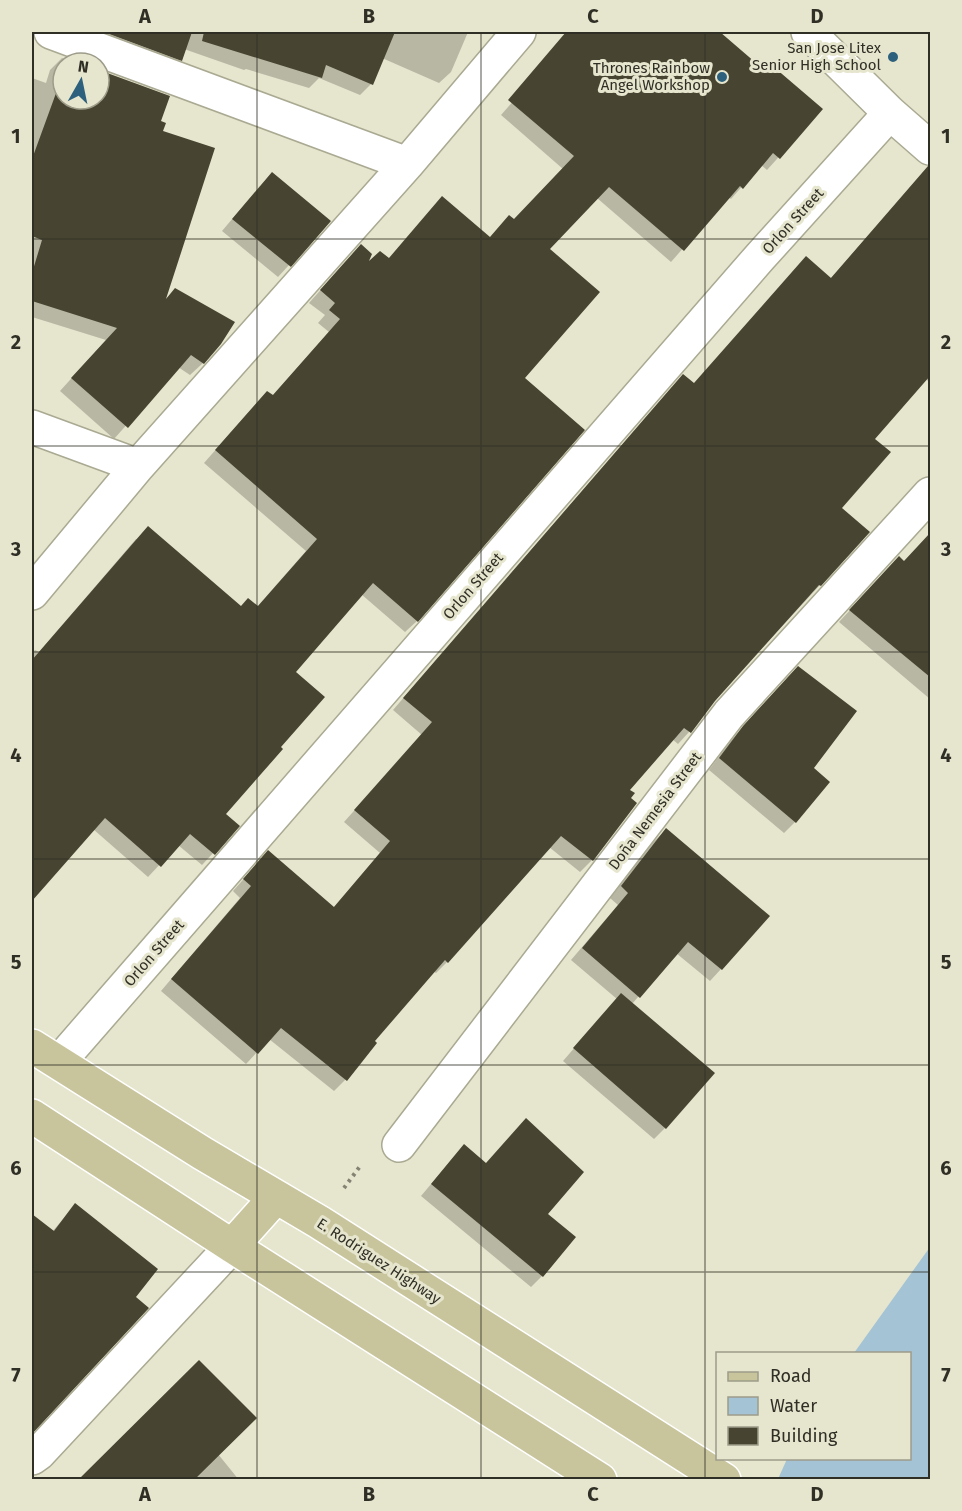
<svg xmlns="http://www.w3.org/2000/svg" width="962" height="1511" font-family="'Fira Sans',sans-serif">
	<rect width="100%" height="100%" fill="#e6e5cd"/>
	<path fill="#a4c3d5" d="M930,1247V1479H778L787,1459L910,1458V1354L854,1353Z"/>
	<path fill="#0003" d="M63,32H468L451,72L439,83L382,58L371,84L360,95L319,78L309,88L246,69L244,70L184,49L181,60L169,71Z
		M574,32H717L762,70L821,110L767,170L761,165L731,199L728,197L671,262L597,198L548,250L523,379L417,621L405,632L361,594L294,672L224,814L238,826L202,865L178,845L148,877L93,829L32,899V653L35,650L39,652L136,539L240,608L257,607L306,551L204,463L256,404L272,396L329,332L318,323L325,315L309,303L349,258L364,267L388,260L489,239L514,221L563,169L501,115Z
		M62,58L76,63H63V99H99V71L159,122L162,132L164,301L175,290L203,363L190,375L178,367L114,439L60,391L106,340L32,317V78L46,83L50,70Z
		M914,184L930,198V383L926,379L873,439L840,508L820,585L714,700L689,732L678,744L672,739L628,790L629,798L635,804L592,860L580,872L549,847L447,962L436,973L433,971L373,1041L345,1080L334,1091L269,1039L246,1064L161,991L240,898L233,891L257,864L333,908L380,853L344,822L422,735L393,710L672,387L693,385L830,279Z
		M260,186L289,265L278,277L222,231Z
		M930,535V699L839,622L888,569L904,563Z
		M787,680L812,768L795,822L784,833L709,770L732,739Z
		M666,830L721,969L710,981L676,953L632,1004L665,1128L654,1139L563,1061L617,999L571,960L618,905L610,898L654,841Z
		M453,1158L486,1164L546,1214L542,1276L531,1287L421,1196Z
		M75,1205L133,1297L40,1422L32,1431V1239L45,1226L52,1232Z
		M199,1362L218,1454L239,1480H81Z"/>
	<path fill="#474532" d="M104,32H192L182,61Z
		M204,32H395L373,85L326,65L322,78L202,41Z
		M566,32H720L763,69L768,62L823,109L780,159L773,153L743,189L740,186L684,251L609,187L550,249L600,292L525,378L585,430L418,622L373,583L296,672L325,697L281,747L283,749L226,814L240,826L215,855L190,834L161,867L105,818L32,901V660L148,526L241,606L248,598L258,606L317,539L215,450L267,391L273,395L340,319L329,310L335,303L320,290L361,244L372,254L369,261L380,251L389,258L442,196L490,237L509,215L514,219L574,156L508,100Z
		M99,70L170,96L161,121L166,123L163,131L215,148L166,299L175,288L235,322L221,344L204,364L191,355L128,428L71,378L117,328L32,301V273L42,240L32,236V159L63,74V99H99Z
		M928,166H930V376L875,439L891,452L842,508L870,532L821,586L819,585L715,701L691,733L684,728L630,790L635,793L631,798L637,803L593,861L561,836L448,963L445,960L375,1041L377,1043L347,1081L281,1028L258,1054L171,979L251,886L243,879L268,850L334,907L390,841L354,810L432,722L403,698L683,374L694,383L806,256L831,278Z
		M272,172L331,221L291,267L232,219Z
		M930,533V677L849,610L899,556L904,561Z
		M798,666L857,711L814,768L830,782L796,823L719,758L743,726Z
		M666,828L770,916L722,970L688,942L640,998L582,948L628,893L621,886Z
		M621,993L715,1073L666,1129L573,1048Z
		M526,1118L584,1172L548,1214L576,1237L543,1277L431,1184L464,1144L486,1163Z
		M75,1203L158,1269L136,1297L149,1308L32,1434V1214L54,1231Z
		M199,1360L257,1418L195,1479H79Z"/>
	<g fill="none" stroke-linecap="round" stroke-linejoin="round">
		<g stroke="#aaa992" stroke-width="36">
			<path id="minor" d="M51,32L407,164
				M808,32L890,113L930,148
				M32,427L138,466
				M32,593L138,466L407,164L519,32
				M59,1062L760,257L890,113
				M399,1145L729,714L930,494
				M32,1458L39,1453L232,1246"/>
		</g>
		<g stroke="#fff" stroke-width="36">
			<path id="major" d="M32,1046L202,1153L319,1222L724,1480
				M32,1116L232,1246L600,1480
				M232,1246L276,1197"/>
		</g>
		<path stroke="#848373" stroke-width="4" stroke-dasharray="3 4.5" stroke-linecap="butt" d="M344,1188L361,1165"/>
		<use href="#minor" stroke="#fff" stroke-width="33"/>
		<use href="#major" stroke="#c8c59d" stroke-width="33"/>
	</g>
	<path fill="none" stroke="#302f26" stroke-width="1.5" stroke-opacity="0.55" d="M257,32V1480M481,32V1480M705,32V1480M32,239H930M32,446H930M32,652H930M32,859H930M32,1065H930M32,1272H930"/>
	<g fill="#2c607d" stroke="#e6e5cd" stroke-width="2">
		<circle cx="893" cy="57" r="6"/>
		<circle cx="722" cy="77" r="6"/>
	</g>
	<g text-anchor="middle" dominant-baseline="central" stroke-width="6" stroke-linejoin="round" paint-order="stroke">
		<g font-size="15" fill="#302f26" stroke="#e6e5cd" text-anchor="end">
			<text x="881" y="48">San Jose Litex<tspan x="881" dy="17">Senior High School</tspan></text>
			<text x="710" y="68">Thrones Rainbow<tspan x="710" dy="17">Angel Workshop</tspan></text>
		</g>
		<g font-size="15" fill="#302f26" stroke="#e6e5cd">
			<text transform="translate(793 221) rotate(-48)">Orlon Street</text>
			<text transform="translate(473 586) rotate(-49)">Orlon Street</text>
			<text transform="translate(655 811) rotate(-53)">Doña Nemesia Street</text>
			<text transform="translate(154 953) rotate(-49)">Orlon Street</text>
			<text transform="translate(379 1261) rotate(33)">E. Rodriguez Highway</text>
		</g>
	</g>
	<rect width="962" height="1511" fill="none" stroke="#e6e5cd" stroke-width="66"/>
	<rect x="716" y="1352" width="195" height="108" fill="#e6e5cd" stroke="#9d9c8a" stroke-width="1.5"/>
	<rect x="728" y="1372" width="30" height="9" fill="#c8c59d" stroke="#9d9c8a" stroke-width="1.5"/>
	<text x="770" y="1382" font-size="18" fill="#302f26">Road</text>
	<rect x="728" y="1397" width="30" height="18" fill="#a4c3d5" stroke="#9d9c8a" stroke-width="1.5"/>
	<text x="770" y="1412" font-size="18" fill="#302f26">Water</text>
	<rect x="728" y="1427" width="30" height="18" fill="#474532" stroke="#9d9c8a" stroke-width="1.5"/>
	<text x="770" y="1442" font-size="18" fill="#302f26">Building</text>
	<g transform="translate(81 81) rotate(9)"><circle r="28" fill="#e6e5cd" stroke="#9d9c8a" stroke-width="1.5"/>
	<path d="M0-4.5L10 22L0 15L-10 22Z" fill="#2c607d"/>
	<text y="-9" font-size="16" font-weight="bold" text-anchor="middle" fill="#302f26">N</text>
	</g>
	<rect x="33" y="33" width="896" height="1445" fill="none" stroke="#302f26" stroke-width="2"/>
	<g font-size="20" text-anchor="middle" font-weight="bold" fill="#302f26">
		<text x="145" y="23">A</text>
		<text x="369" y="23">B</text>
		<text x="593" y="23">C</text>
		<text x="817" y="23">D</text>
		<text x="16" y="143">1</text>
		<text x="946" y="143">1</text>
		<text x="16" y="349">2</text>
		<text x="946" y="349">2</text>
		<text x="16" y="556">3</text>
		<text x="946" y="556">3</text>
		<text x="16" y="762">4</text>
		<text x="946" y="762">4</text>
		<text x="16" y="969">5</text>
		<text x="946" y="969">5</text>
		<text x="16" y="1175">6</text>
		<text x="946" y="1175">6</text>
		<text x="16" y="1382">7</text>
		<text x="946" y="1382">7</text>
		<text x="145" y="1501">A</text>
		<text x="369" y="1501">B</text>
		<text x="593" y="1501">C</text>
		<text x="817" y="1501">D</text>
	</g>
</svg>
